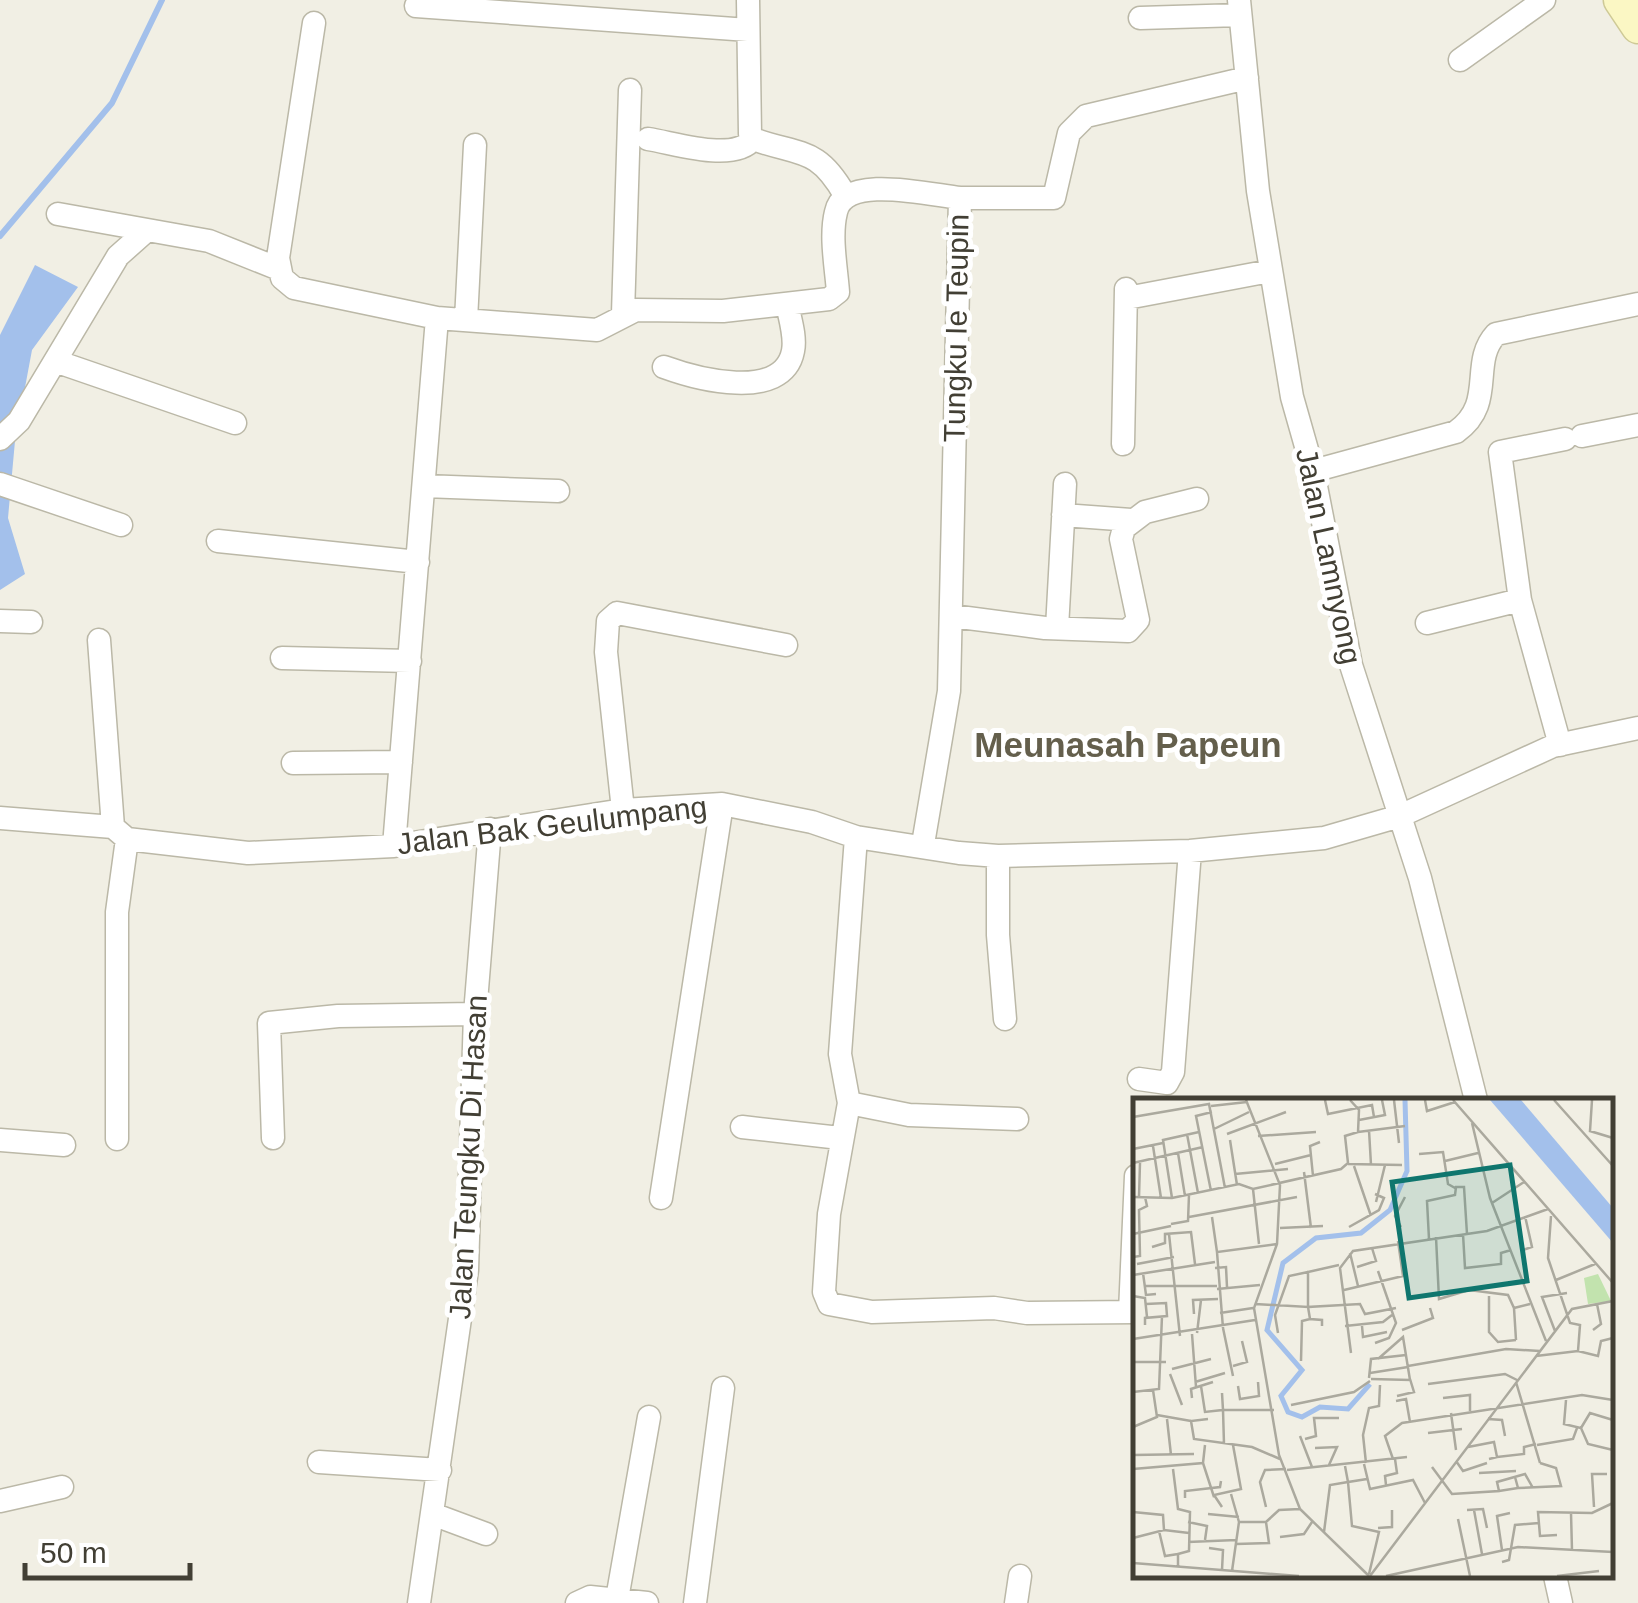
<svg xmlns="http://www.w3.org/2000/svg" width="1638" height="1603" font-family="Arial,sans-serif">
	<rect width="100%" height="100%" fill="#f1efe4"/>
	<path fill="#a3c0eb" d="M35,265L78,287L32,350L15,441L8,518L25,574L0,590V335Z"/>
	<g fill="none" stroke-linecap="round" stroke-linejoin="round">
		<path stroke="#a3c0eb" stroke-width="6" d="M0,236L112,103L162,0"/>
		<g stroke="#bbb8a7" stroke-width="25">
			<path id="street" d="M748,0L750,134L753,139C800,156 817,146 845,195
				M1239,0L1258,191L1292,397L1313,471L1351,665L1420,878L1476,1100
				M416,6L748,30
				M1140,18L1240,15
				M314,23L278,258L282,278L294,288L437,318
				M1460,60L1544,0
				M648,139C675,143 734,163 753,139
				M960,198H1054L1069,133L1086,116L1247,78
				M58,214L209,241L279,269
				M1127,298L1270,271
				M623,314L630,90
				M466,320L475,145
				M55,361L235,423
				M664,367C694,378 783,403 793,351C796,337 790,319 787,304
				M1582,436L1638,425
				M0,439L19,421L118,256L145,232
				M1123,444L1126,289
				M1313,471L1456,432C1497,403 1469,363 1496,334L1638,304
				M0,484L121,525
				M424,486L558,491
				M1063,515L1131,520
				M218,541L418,562
				M952,616L1045,628L1128,631L1138,620L1121,539L1124,528L1145,512L1197,499
				M0,621L31,622
				M1427,623L1520,600
				M1057,628L1065,484
				M99,640L113,827
				M282,658L410,661
				M1560,745L1520,600L1500,452L1565,439
				M293,763L401,762
				M623,810L606,652L608,621L617,613L786,645
				M0,818L113,827L127,839L248,853L394,846L623,810L722,804L812,822L856,837L959,853L998,856L1190,851L1324,838L1400,816L1553,746L1638,728
				M856,837L840,1054L849,1103L829,1214L824,1292L829,1304L872,1312L994,1308L1027,1313L1136,1312
				M394,846L437,318L597,330L636,310L723,311L829,299L838,292C836,266 830,236 836,212C844,173 930,195 960,198L949,691L923,844
				M998,856V935L1005,1019
				M1139,1079L1167,1083L1173,1072L1190,851
				M849,1103L909,1115L1017,1119
				M742,1127L840,1138
				M273,1138L269,1023L338,1016L475,1014
				M117,1139V912L127,839
				M0,1140L64,1145
				M661,1198L722,804
				M1130,1312L1136,1176
				M319,1462L440,1470
				M0,1501L62,1487
				M435,1515L486,1534
				M1555,1576L1561,1603
				M617,1599L649,1417
				M419,1603L467,1270L475,1014L490,829
				M577,1603L590,1597L647,1603
				M695,1603L723,1388
				M1016,1603L1020,1576"/>
		</g>
		<g stroke="#cec996" stroke-width="35">
			<path id="secondary" d="M1620,0L1638,27"/>
		</g>
		<use href="#street" stroke="#fff" stroke-width="22"/>
		<use href="#secondary" stroke="#fbf7c4" stroke-width="32"/>
	</g>
	<g text-anchor="middle" dominant-baseline="central" stroke-width="10" stroke-linejoin="round" paint-order="stroke">
		<g font-size="30" fill="#423f34" stroke="#fff">
			<text transform="translate(956 328) rotate(-89)">Tungku Ie Teupin</text>
			<text transform="translate(1329 556) rotate(78)">Jalan Lamnyong</text>
			<text transform="translate(552 825) rotate(-7)">Jalan Bak Geulumpang</text>
			<text transform="translate(468 1157) rotate(-87)">Jalan Teungku Di Hasan</text>
		</g>
		<g font-size="35" font-weight="bold" fill="#645f4c" stroke="#fff">
			<text x="1128" y="744">Meunasah Papeun</text>
		</g>
	</g>
	<g transform="translate(1133 1098)">
		<rect width="480" height="480" fill="#f1efe4"/>
		<path d="M465,176L478,203L455,206L451,180Z" fill="#c2e3ae"/>
		<path d="M357,2H388L480,110V145Z" fill="#a3c0eb"/>
		<path fill="none" stroke="#a3c0eb" stroke-width="5" d="M237,286L215,311L187,309L169,319L155,314L148,298L169,272L134,232L150,165L183,140L228,135L257,112L274,73L272,2"/>
		<path fill="none" stroke="#aba99e" stroke-width="2.5" d="M113,2L147,87L144,146L121,210L146,357L167,411L236,478M192,2L195,16L239,7L241,19M261,2L266,45M292,2L294,13L322,4M320,2L480,185M421,2L480,68M459,2L457,33L480,40M78,8L114,4M0,19L76,6L92,90M226,22L252,17L249,2M339,25L357,100L413,243M81,31L116,14M236,32L238,67M225,34L272,28M54,36L65,95M94,36L153,14M125,38L183,34M97,42L104,87M20,48L28,100M0,51L30,45M45,55L52,98M286,56L310,54L315,86L322,90M312,63L345,55M0,65L70,49M142,66L178,57M215,66L269,67M221,68L238,118M171,74L178,130M102,76L155,71M180,78L177,48L187,44M120,91L126,146M78,93L63,18L79,14M0,99L39,100L106,86L120,91L208,71L215,65L212,38L225,34L226,12L217,2M6,99L7,65M39,100L30,42L66,34M243,104L252,67M359,105L391,84M418,118L415,160L437,225L447,227L445,253M56,119L164,99M79,119L84,154M38,126L55,123L56,97M216,129L246,112L251,100L242,96M268,129L262,118L272,99M147,130L190,128M0,136L38,128M36,136L47,238M330,136L332,170L368,166V155L378,152M303,139L306,201L336,192L375,197L381,210L397,206M296,141L294,103L322,97L323,89H331L334,136M19,149L32,145V136L58,134L62,166M390,152L399,149L392,118M217,155L225,188M0,159L7,158L6,112L14,108L12,99M4,166L41,159M224,169L243,163L239,150M82,170L93,169L94,189M10,175L13,197L23,196M0,177L82,164M423,182L462,166M11,188H84M84,191L127,187M211,192L270,178L265,143M0,198L12,200L14,219M356,198V234L365,244L383,242M122,206L175,209V174L206,167M381,210L383,242M87,215L120,210M61,216L60,202L85,201M12,227V220L34,218L33,205L13,206M189,228V222L177,221L175,209L227,206L232,216L263,210M212,228L250,224L259,217M229,228L230,239L254,234M90,230L84,154L144,146M90,230L100,278M269,232L300,220L297,210M460,232L468,226L464,206M422,233L409,199L434,195M64,235L68,202M145,235L142,217L156,178L175,174M59,236L63,289M0,241L122,222M242,245L256,240L263,225L245,173M218,255L207,170L220,153L354,133L415,111M403,258L445,253L465,258L468,243L480,240M168,263L169,223L177,221M0,264H33M100,268L114,264L109,243M275,268L373,251L407,253M39,271L78,261M237,275L275,269M37,276L49,307M236,280L238,261L273,257M238,281L277,282L270,239L245,261M62,284L92,275M383,284L407,365M295,286L372,276L384,282M68,288L72,314L90,312L91,346M105,288L107,301L126,298L125,284M0,294L26,291L29,218M89,295L90,312H141M264,298L281,294L277,281M59,300L58,291L80,284M310,300L337,297V313M433,302L431,326L448,330L455,346L480,352M263,303L273,301L277,324M158,307L221,294L237,283M318,315L323,352M24,317L58,323M34,321L38,357M75,321L58,323L61,341L119,349L147,361M355,321L369,322L372,338M0,329L24,319L20,292M448,330L457,315L480,322M295,335L329,331M167,338L179,369M172,341L183,338L181,320H206M404,347L440,341L444,330M335,349L361,344L364,359L356,361M182,350L204,349L196,367M0,357L61,356M364,359L391,356V349L403,346M260,361L252,338L269,325L449,297L480,302M323,363L330,373L354,365M70,365L81,399M233,365L230,337L236,310L246,308L247,287M231,366L237,391L280,382L292,405M212,368L215,384L234,381M299,369L319,396L366,393L364,384L392,376L400,390M0,371L70,365L72,347M40,371L45,411L57,414L56,453L45,456V469M154,372L274,359M346,375L383,373M253,387L252,378L264,375L262,361M385,390L428,388L423,370L407,365M366,393L385,390L382,379M98,396L106,424L99,473M52,400V393L87,389L88,383M89,409L81,397L108,391L100,347M133,409L127,384L132,372L153,371M461,409L459,376H474M334,412L350,411L354,430M341,412L349,456M0,414L30,417L31,432M438,415L439,452M75,416L106,419M325,421L337,478M55,424L74,428L72,442M133,424L146,412L167,411M245,430L259,429V412M26,433L32,458L45,456M191,434L197,387L215,384L219,428L246,434L236,476M424,437L407,438L405,414L459,415L480,405M147,439L171,436L179,424M0,440L31,432L56,435M55,444L103,442M103,446L136,445L133,424H106M76,450L90,452L89,472M369,452L364,418L377,415M369,464L376,462L382,427L406,425M0,465L166,478M237,478L439,211L480,203M253,478L385,449L480,454M424,478L466,473"/>
		<path fill="#0f766e" fill-opacity="0.15" stroke="#0f766e" stroke-width="5" d="M377,67L394,183L276,200L259,84Z"/>
		<rect width="480" height="480" fill="none" stroke="#423f34" stroke-width="5"/>
	</g>
	<path d="M25 1563v15h165v-15" fill="none" stroke="#423f34" stroke-width="5"/>
	<text x="40" y="1563" font-size="30" fill="#423f34" stroke="#ffffff" stroke-width="8" paint-order="stroke">50 m</text>
</svg>
